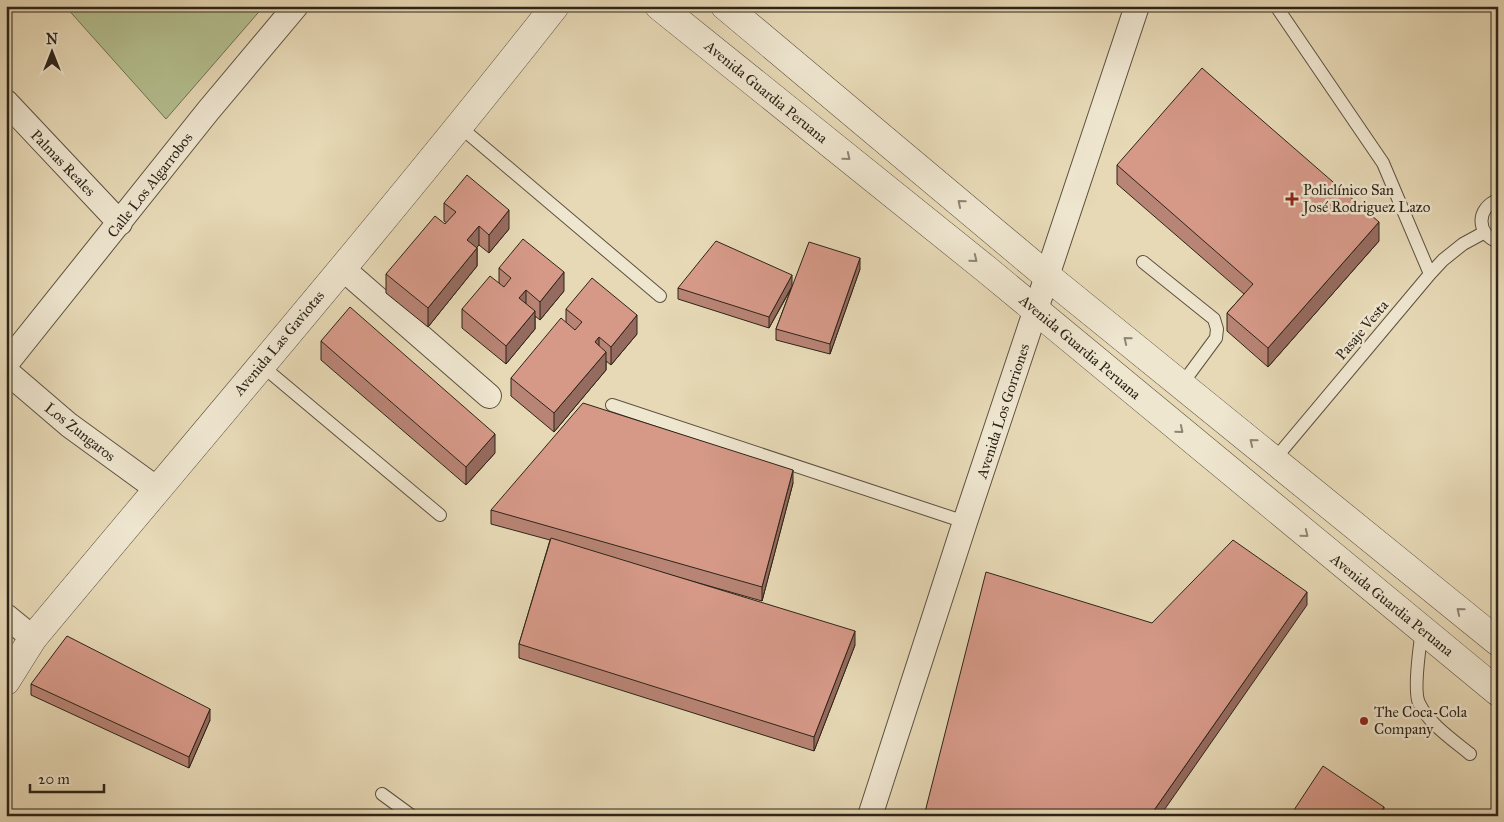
<svg xmlns="http://www.w3.org/2000/svg" width="1504" height="822" font-family="'IM FELL Great Primer',serif">
	<rect width="100%" height="100%" fill="#e7d9b6"/>
	<filter id="stains"><feTurbulence type="fractalNoise" baseFrequency=".004" numOctaves="4"/><feColorMatrix values="0 0 0 0 .2 0 0 0 0 .09 0 0 0 0 .02 0 0 0 .5 -.17"/></filter>
	<radialGradient id="worn" r=".72"><stop offset=".6" stop-color="#630" stop-opacity="0"/><stop offset="1" stop-color="#630" stop-opacity=".3"/></radialGradient>
	<path fill="#b4bf8f" stroke="#707254" d="M65,6H264L166,119Z"/>
	<g fill="none" stroke-linecap="round" stroke-linejoin="round">
		<g stroke="#5c5140" stroke-width="14">
			<path id="service" d="M1276,6L1383,163L1430,274
				M459,126L660,296
				M1498,200C1476,208 1476,234 1498,242
				M1143,262L1214,319L1217,329L1216,338L1182,384
				M261,365L440,515
				M612,405L965,522
				M1274,460L1430,274L1443,260L1463,244L1485,232
				M1422,630C1420,644 1413,691 1419,703C1428,723 1453,740 1470,754
				M382,794L412,816"/>
		</g>
		<g stroke="#5c5140" stroke-width="26">
			<path id="minor" d="M6,102L120,223
				M342,268L489,396
				M6,364L208,111L296,6
				M6,371L69,425L157,489
				M6,616L33,638
				M870,816L965,522L1137,6"/>
		</g>
		<g stroke="#5c5140" stroke-width="29">
			<path id="tertiary" d="M659,6L986,269L1498,692
				M725,6L1047,276L1498,642
				M6,681L33,638C208,428 386,221 555,6"/>
		</g>
		<use href="#service" stroke="#efe6d0" stroke-width="12"/>
		<use href="#minor" stroke="#efe6d0" stroke-width="24"/>
		<use href="#tertiary" stroke="#efe6d0" stroke-width="28"/>
	</g>
	<path fill="#b88475" stroke="#2d2418" d="M1117,165L1379,241L1268,367L1227,331V313L1244,294L1117,184Z
		M444,203L509,229L489,253L479,245L477,247V266L428,327L386,293V274L447,223L444,221Z
		M499,268L564,291L540,320L535,316V329L506,364L462,328V309L499,283Z
		M860,269L830,354L776,340V329L791,289L769,328L678,299V288L792,285Z
		M566,309L637,334L611,365L606,361V370L554,432L511,396V378L566,323Z
		M321,341L495,453L466,485L321,360Z
		M793,483L762,601L660,572L855,645L814,751L519,658V644L550,540L491,524V510Z
		M31,684L210,720L189,768L31,695Z"/>
	<path fill="#966b5f" stroke="#2d2418" d="M509,210V229L489,253V235Z
		M1379,222V241L1268,367V348Z
		M479,226V245L467,258V240Z
		M477,248V266L428,327V308Z
		M860,258V269L830,354V344Z
		M564,272V291L540,320V302Z
		M792,275V286L769,328V317Z
		M526,290V309L519,298Z
		M535,311V329L506,364V346Z
		M637,315V334L611,365V347Z
		M599,337V355L595,342Z
		M606,352V370L554,432V413Z
		M495,434V453L466,485V467Z
		M793,470V483L762,601V587Z
		M1307,592V605L1160,816H1150Z
		M855,631V645L814,751V737Z
		M210,709V720L189,768V757Z
		M1384,807V816H1378Z"/>
	<path fill="#d69988" stroke="#2d2418" d="M1202,68L1379,222L1268,348L1227,313L1253,284L1117,165Z
		M467,175L509,210L489,235L479,226L467,240L477,248L428,308L386,274L435,216L445,224L456,212L444,203Z
		M523,239L564,272L540,302L526,290L519,298L535,311L506,346L462,309L490,276L504,287L511,278L499,268Z
		M716,241L792,275L769,317L678,288Z
		M809,242L860,258L830,344L776,329Z
		M592,278L637,315L611,347L599,337L595,342L606,352L554,413L511,378L561,318L575,330L582,322L566,309Z
		M350,307L495,434L466,467L321,341Z
		M583,403L793,470L762,587L491,510Z
		M551,538L855,631L814,737L519,644Z
		M1233,540L1307,592L1150,816H924L986,572L1152,623Z
		M67,636L210,709L189,757L31,684Z
		M1323,766L1384,807L1378,816H1290Z"/>
	<defs><path id="oneway-chevron" d="M-2-3.5L2.5 0L-2 3.5" fill="none" stroke-width="1.6" stroke-linecap="round" stroke-linejoin="round" transform="scale(1.25)"/></defs>
	<g stroke="#8e8574">
		<use href="#oneway-chevron" transform="translate(847 157) rotate(39)"/>
		<use href="#oneway-chevron" transform="translate(961 203) rotate(-140)"/>
		<use href="#oneway-chevron" transform="translate(974 259) rotate(39)"/>
		<use href="#oneway-chevron" transform="translate(1127 340) rotate(-141)"/>
		<use href="#oneway-chevron" transform="translate(1180 430) rotate(40)"/>
		<use href="#oneway-chevron" transform="translate(1253 442) rotate(-141)"/>
		<use href="#oneway-chevron" transform="translate(1305 534) rotate(39)"/>
		<use href="#oneway-chevron" transform="translate(1460 611) rotate(-141)"/>
	</g>
	<g fill="#8f2418" stroke="#efe6d0" stroke-width="2">
		<path d="M1289.5 191.5h5v5h5v5h-5v5h-5v-5h-5v-5h5z"/>
		<circle cx="1364" cy="721" r="5"/>
	</g>
	<g text-anchor="middle" dominant-baseline="central" stroke-width="5" stroke-linejoin="round" paint-order="stroke">
		<g font-size="15" fill="#2d2418" stroke="#efe6d0">
			<text transform="translate(766 92) rotate(39)">Avenida Guardia Peruana</text>
			<text transform="translate(63 163) rotate(46)">Palmas Reales</text>
			<text transform="translate(150 185) rotate(-52)">Calle Los Algarrobos</text>
			<text transform="translate(1362 330) rotate(-50)">Pasaje Vesta</text>
			<text transform="translate(279 343) rotate(-50)">Avenida Las Gaviotas</text>
			<text transform="translate(1080 347) rotate(40)">Avenida Guardia Peruana</text>
			<text transform="translate(1003 411) rotate(-72)">Avenida Los Gorriones</text>
			<text transform="translate(80 432) rotate(38)">Los Zungaros</text>
			<text transform="translate(1392 605) rotate(39)">Avenida Guardia Peruana</text>
		</g>
		<g font-size="15" fill="#2d2418" stroke="#efe6d0" text-anchor="start">
			<text x="1303" y="190">Policlínico San<tspan x="1303" dy="17">José Rodriguez Lazo</tspan></text>
			<text x="1374" y="712">The Coca-Cola<tspan x="1374" dy="17">Company</tspan></text>
		</g>
	</g>
	<rect width="1504" height="822" fill="none" stroke="#e7d9b6" stroke-width="25"/>
	<rect x="8" y="8" width="1489" height="807" fill="none" stroke="#2d2418" stroke-width="2.5"/>
	<rect x="12" y="12" width="1479" height="797" fill="none" stroke="#2d2418"/>
	<g transform="translate(52 52)" stroke="#efe6d0" stroke-width="4" paint-order="stroke">
	<path d="M0-4L9 19L0 12L-9 19Z" fill="#2d2418"/>
	<text y="-8" font-size="14" font-weight="bold" text-anchor="middle" fill="#2d2418">N</text>
	</g>
	<path d="M30 784v8h74v-8" fill="none" stroke="#2d2418" stroke-width="2.5"/>
	<text x="38" y="784" font-size="15" fill="#2d2418" stroke="#efe6d0" stroke-width="4" paint-order="stroke">20 m</text>
	<rect width="100%" height="100%" filter="url(#stains)"/>
	<rect width="100%" height="100%" fill="url(#worn)"/>
</svg>
